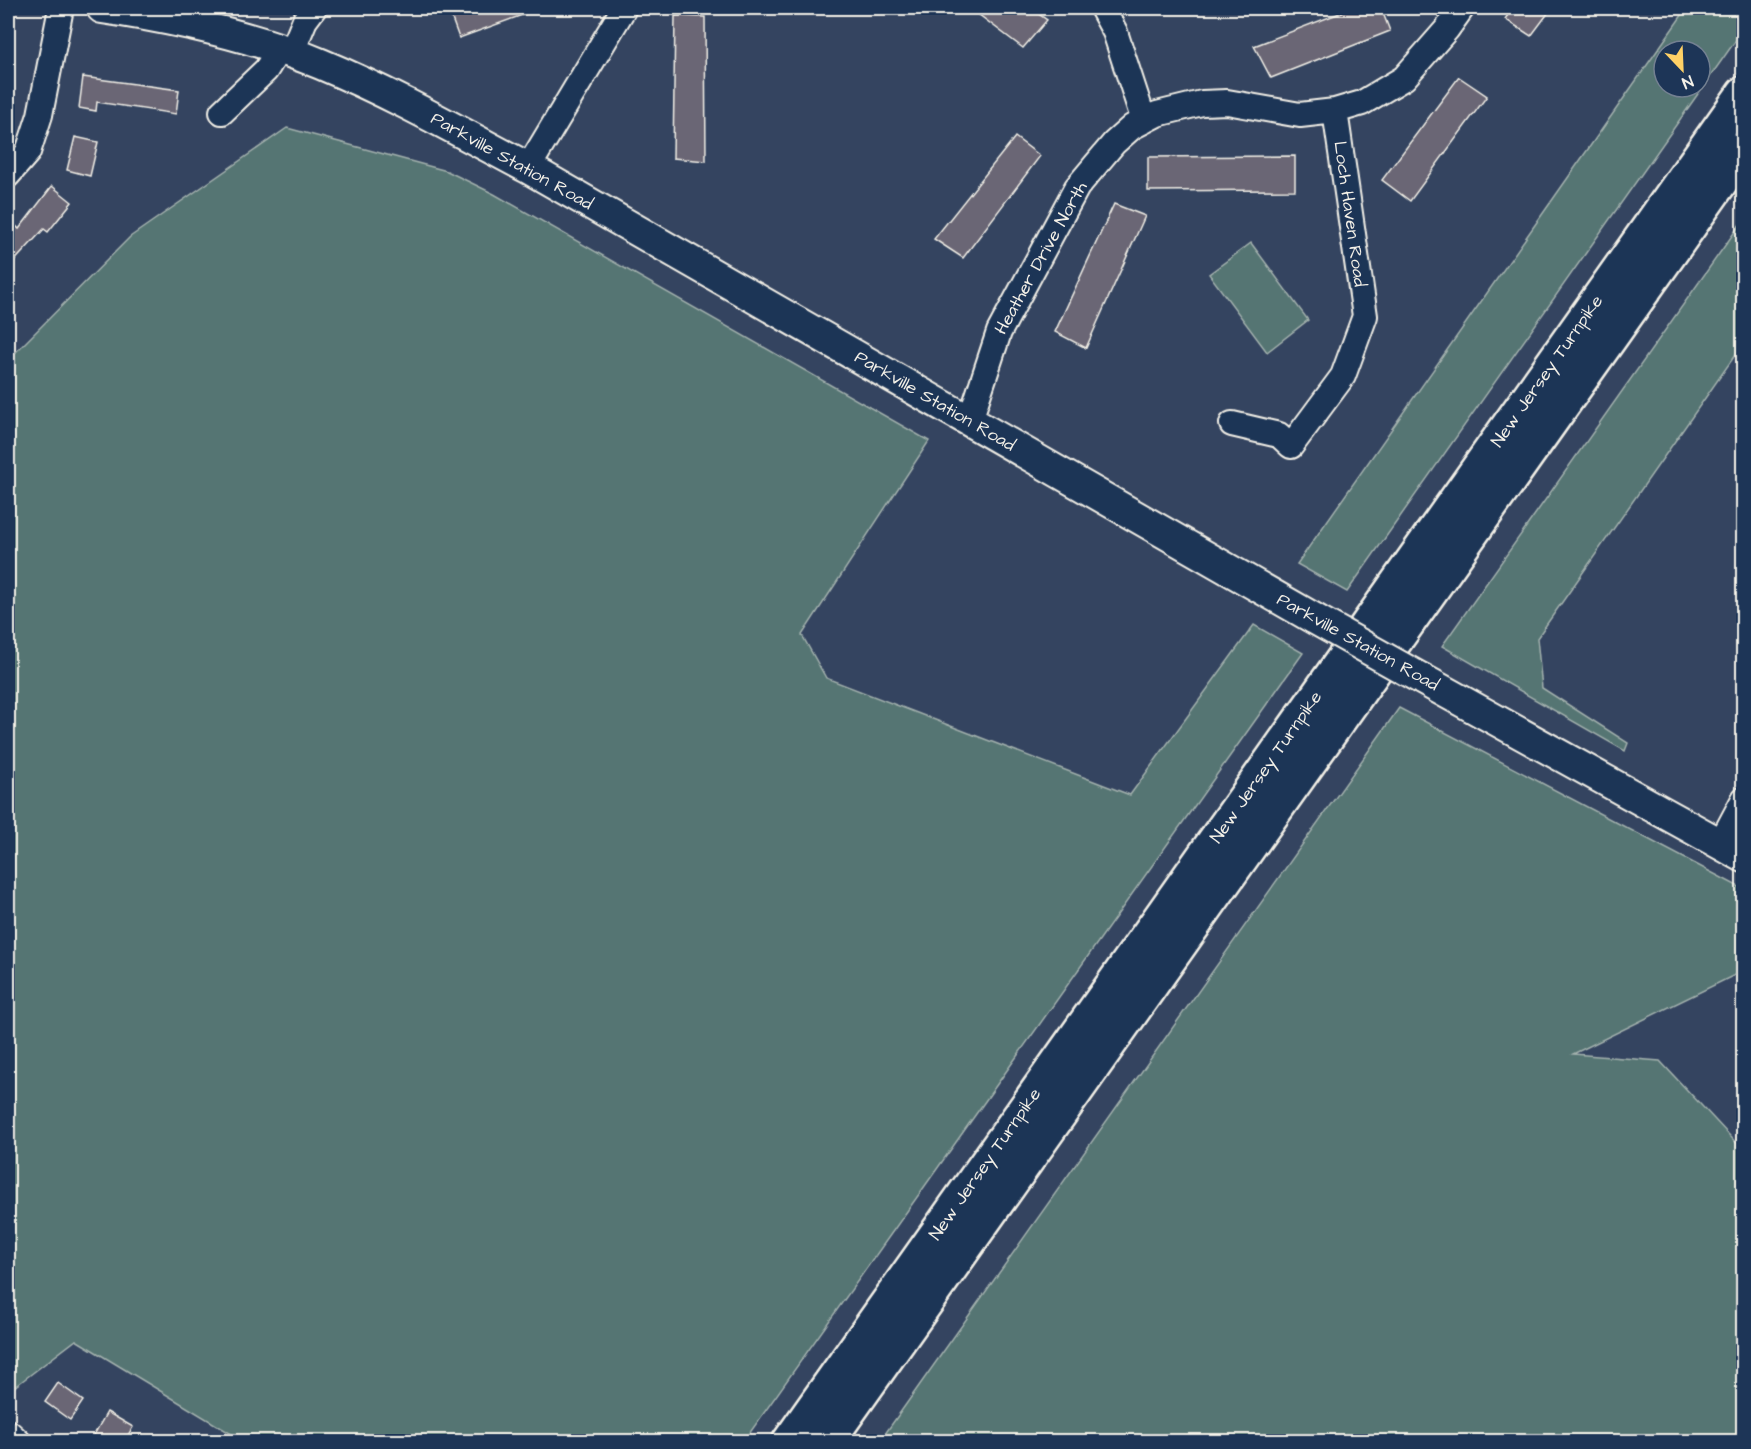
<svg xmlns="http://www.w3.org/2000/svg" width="1751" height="1449" font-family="'Architects Daughter',sans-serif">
	<rect width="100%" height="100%" fill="#344460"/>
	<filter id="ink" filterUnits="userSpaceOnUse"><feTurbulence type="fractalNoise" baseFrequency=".0167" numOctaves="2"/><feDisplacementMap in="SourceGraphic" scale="12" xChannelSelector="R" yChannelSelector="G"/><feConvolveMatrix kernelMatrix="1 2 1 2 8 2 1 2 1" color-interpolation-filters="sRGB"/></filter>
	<g filter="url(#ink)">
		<path fill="#547473" stroke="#a4b2ae" stroke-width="1.5" fill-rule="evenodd" d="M1687,8H1743V30L1347,592L1297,564ZM1664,51H1700V87H1664Z
			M287,128L447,171L494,194L929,441L802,635L826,678L1130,795L1254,625L1303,653L744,1441H243L76,1340L9,1391L8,1386V360L130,237Z
			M1743,220V344L1537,638L1542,688L1628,743L1625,751L1442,646Z
			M1251,243L1308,320L1267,352L1209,274Z
			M1399,708L1743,889V971L1573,1054L1660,1061L1743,1150V1441H880Z"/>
		<path fill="#6a6675" stroke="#f4f1e8" stroke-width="1.5" d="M448,8H539V9L459,38Z
			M970,8H1030L1047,20L1023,48Z
			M1353,8H1381L1390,31L1271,78L1254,46Z
			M1513,8H1552L1531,36L1505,19Z
			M675,16L705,17L706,161L673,158Z
			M83,77L179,90L176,114L97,102L96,111L79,108Z
			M1459,77L1487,96L1410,201L1382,180Z
			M75,137L98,142L90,176L67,170Z
			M1015,137L1040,156L963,258L934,239Z
			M1295,156V190L1148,191V157Z
			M52,186L72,202L48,232L44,229L8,268V234L15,225L19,229Z
			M1114,204L1145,216L1086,348L1055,332Z
			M58,1383L83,1401L70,1420L45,1402Z
			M107,1412L133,1427L124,1442H90Z"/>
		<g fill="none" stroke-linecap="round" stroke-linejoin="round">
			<g stroke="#f4f1e8" stroke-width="28">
				<path id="minor" d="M1102,8L1115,32L1144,121
					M291,54L305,20L314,8
					M222,112L266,70L279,49
					M528,168L624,8
					M8,175L28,152L40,115L61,8
					M970,420L999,332L1077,187L1114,143L1132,127L1157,114L1202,103L1227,102L1300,115L1335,111L1362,103L1404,78L1447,29L1462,8
					M1232,424L1279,435L1291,446L1343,376L1365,316L1335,111
					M1720,844L1744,799
					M8,1432L19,1442"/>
			</g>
			<g stroke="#f4f1e8" stroke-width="34">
				<path id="major" d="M102,8C176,19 251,35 321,64C393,94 460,132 528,168L1315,619
					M1422,679L1744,857"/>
			</g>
			<g stroke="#f4f1e8" stroke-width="38">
				<path id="highway" d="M789,1442L1744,93
					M827,1442L1744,149"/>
			</g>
			<use href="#minor" stroke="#1d3557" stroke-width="24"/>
			<use href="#major" stroke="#1d3557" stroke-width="30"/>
			<use href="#highway" stroke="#1d3557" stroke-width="33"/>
			<g stroke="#f4f1e8" stroke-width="34" stroke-linecap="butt">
				<path id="major-bridge" d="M1315,619L1422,679"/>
			</g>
			<use href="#major-bridge" stroke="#1d3557" stroke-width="30"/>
		</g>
	</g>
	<g text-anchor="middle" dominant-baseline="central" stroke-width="4.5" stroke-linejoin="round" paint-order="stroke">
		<g font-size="18" fill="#f4f1e8" stroke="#1d3557">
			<text transform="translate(512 161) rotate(29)">Parkville Station Road</text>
			<text transform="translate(1350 214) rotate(82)">Loch Haven Road</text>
			<text transform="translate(1041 258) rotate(-61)">Heather Drive North</text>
			<text transform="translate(1547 371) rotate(-55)">New Jersey Turnpike</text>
			<text transform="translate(935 401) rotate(30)">Parkville Station Road</text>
			<text transform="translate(1358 642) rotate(29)">Parkville Station Road</text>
			<text transform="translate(1266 767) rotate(-55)">New Jersey Turnpike</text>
			<text transform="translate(985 1164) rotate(-55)">New Jersey Turnpike</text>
		</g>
	</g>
	<rect width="1751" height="1449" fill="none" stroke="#1d3557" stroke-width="30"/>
	<rect x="15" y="15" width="1721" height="1419" fill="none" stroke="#f4f1e8" stroke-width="2" filter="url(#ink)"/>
	<g transform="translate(1682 69) rotate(157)"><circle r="28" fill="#1d3557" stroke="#738091" stroke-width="1.5"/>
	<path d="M0-4.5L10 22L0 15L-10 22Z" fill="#ffd166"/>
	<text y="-9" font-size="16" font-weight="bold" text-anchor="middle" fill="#f4f1e8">N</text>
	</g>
</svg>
